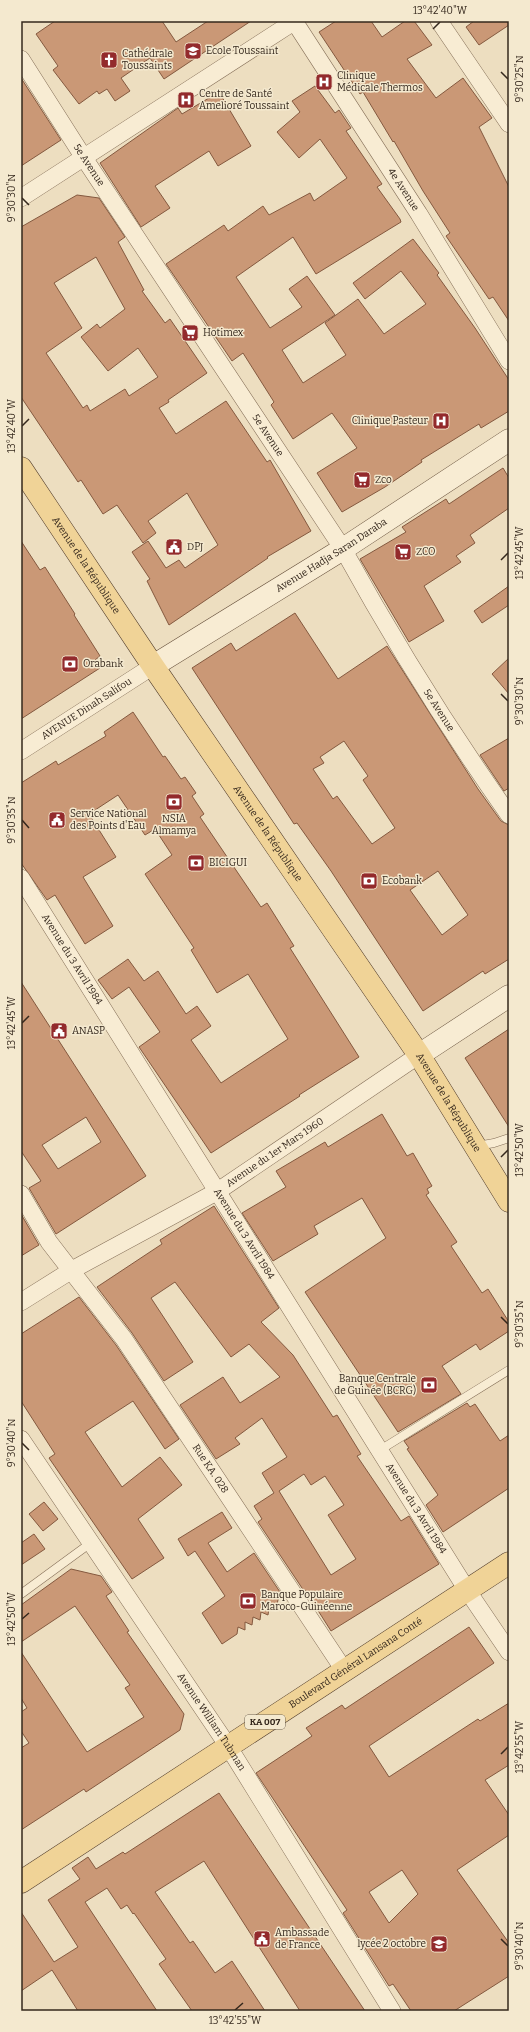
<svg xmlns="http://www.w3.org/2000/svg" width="530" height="2032" font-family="Bitter,serif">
	<rect width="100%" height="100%" fill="#eddec0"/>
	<path fill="#ca9876" stroke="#84593f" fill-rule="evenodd" d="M55,21H162L176,42L208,21H251L164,79L150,58L121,78L130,91L115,101L107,89L99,94L97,91L79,104L53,70L58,66L36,34Z
		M336,21H371L382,37L405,21H414L432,45L407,59L436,98L463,78L492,118L479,127L509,187V321L493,297L489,299L446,236L450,233L423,191L394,141L393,142L363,92L360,94L319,32Z
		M474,21H509V25L479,45L466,27Z
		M21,78L61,140L21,166Z
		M315,86L335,113L339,110L351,128L346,131L382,184L377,187L400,219L401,222L316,274L293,237L236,277L270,328L302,307L289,289L307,276L335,315L282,350L303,383L346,355L325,323L358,299L384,334L426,304L401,271L365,299L353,283L413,239L439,273L437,275L475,328L509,380V411L481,428L479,424L421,460L422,462L385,487L342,512L317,473L357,448L332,413L293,439L271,405L274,402L243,353L232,361L166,264L224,225L228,231L263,206L269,215L310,193L314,201L347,178L320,139L299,158L277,132L300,112L292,101Z
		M219,92L251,146L218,166L209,151L155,186L170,208L141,227L100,163L178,108L182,114Z
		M77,195L99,198L125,237L118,242L144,290L142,291L165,323L170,319L207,373L168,400L169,402L159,408L176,434L226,401L267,462L270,460L311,531L267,557L268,558L169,625L147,581L150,579L132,552L148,541L166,568L179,560L185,568L218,545L187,493L148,521L156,533L143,543L117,505L103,514L81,480L78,482L21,397V227ZM96,257L125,309L100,328L97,324L81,337L108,371L138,348L158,377L129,396L125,389L90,411L87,405L83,408L46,353L82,328L54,283Z
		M503,468L509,478V508L470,535L475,543L456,556L461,562L424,586L444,621L409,642L360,559L406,532L402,527L446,499L449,504Z
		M21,541L40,570L45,567L75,614L74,615L100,656L95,660L100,668L21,719Z
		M509,586V605L482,623L474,611Z
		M295,613L338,679L387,646L478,789L501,821L509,825V959L485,974L483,971L423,1011L331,871L297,823L294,824L192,668L231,643L236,651ZM344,741L368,776L363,780L395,828L372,844L337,796L333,799L313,769L324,763L320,757ZM438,871L468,915L442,935L410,890Z
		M509,658V694L492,674Z
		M133,712L163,757L165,756L181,779L185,777L196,793L192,796L204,814L200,817L261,907L267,903L294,946L290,948L359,1057L299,1095L300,1096L211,1153L139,1047L160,1032L129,987L112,999L98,980L128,959L144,981L158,971L186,1014L197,1006L211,1026L191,1040L221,1083L288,1039L248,974L217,993L191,950L194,948L145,874L172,855L155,829L145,835L118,795L89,814L116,857L83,877L113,926L85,944L55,895L47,900L21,863V783L56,761L58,765L106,736L104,732Z
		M509,738V788L504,791L480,755Z
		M21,982L146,1176L56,1234L29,1188L41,1181L21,1151ZM86,1117L101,1142L58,1169L42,1145Z
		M509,1029V1127L465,1058Z
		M382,1114L407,1156L413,1153L432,1186L427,1189L429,1193L426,1195L457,1242L451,1246L482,1293L488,1289L509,1322V1331L480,1350L476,1344L442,1366L461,1394L398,1432L305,1292L386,1238L362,1198L314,1226L318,1234L273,1261L242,1213L286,1187L276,1171L325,1142L328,1147Z
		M214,1206L279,1308L261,1322L293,1355L333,1417L337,1415L361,1454L357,1456L401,1521L409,1516L439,1564L331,1631L305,1590L304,1591L258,1522L262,1519L254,1506L274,1493L262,1473L287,1457L262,1418L235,1438L240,1444L216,1459L180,1405L223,1377L240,1403L280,1377L249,1344L231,1357L175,1282L151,1298L193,1362L164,1381L132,1333L97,1287L162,1244L160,1240ZM304,1474L311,1485L325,1476L344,1505L328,1515L356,1559L331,1575L279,1491Z
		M21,1214L39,1245L21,1256Z
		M79,1297L116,1345L179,1439L165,1449L133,1401L85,1432L122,1487L160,1457L182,1485L138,1519L164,1558L132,1579L49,1458L55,1454L21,1401V1334Z
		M467,1403L470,1407L475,1404L500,1441L509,1435V1488L443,1532L426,1505L438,1495L407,1449L409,1448L404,1441Z
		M44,1502L58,1519L43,1531L29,1514Z
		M222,1512L232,1528L208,1543L227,1572L254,1553L280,1592L276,1608H269L268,1615L261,1612L260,1620L253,1617L252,1625L245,1622V1630L238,1627L237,1634L222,1644L202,1613L225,1596L195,1551L188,1556L178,1539Z
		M34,1534L45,1549L21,1565V1543Z
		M71,1569L101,1576L112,1592L106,1596L129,1631L127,1632L184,1714L180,1730L86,1792L84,1789L21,1830V1748L29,1743L21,1731V1712L27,1708L21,1698V1652L87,1752L144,1717L125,1688L130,1685L75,1606L21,1642V1605Z
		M469,1627L494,1663L369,1746L389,1777L478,1719L480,1721L509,1703V1765L485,1780L509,1815V1835L457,1870L509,1943V1976L454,2011H411L393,1984L389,1986L343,1913L347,1910L256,1773L312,1736L306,1728L342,1705L345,1709ZM402,1870L418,1894L389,1923L369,1892Z
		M219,1793L365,2011H300L204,1861L155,1892L190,1943L193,1941L215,1973L232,1961L265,2011H192L159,1964L166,1959L134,1913L133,1914L127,1905L121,1909L107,1888L85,1902L157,2011H78L52,1970L21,1991V1912L54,1962L78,1947L48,1900L80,1879L72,1868L88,1857L96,1869L123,1852L125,1854Z"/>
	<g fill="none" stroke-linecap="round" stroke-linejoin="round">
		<g stroke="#856f58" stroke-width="9">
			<path id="lane" d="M477,1146L494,1143L509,1138
				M380,1450L509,1370
				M21,1594L92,1542"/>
		</g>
		<g stroke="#856f58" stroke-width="18">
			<g id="street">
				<path id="s1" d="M294,21L419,214L509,361"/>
				<path d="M439,21L509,124"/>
				<path id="s2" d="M21,59L84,158L343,549C393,640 449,730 509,815"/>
				<path d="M21,198L295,21"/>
				<path id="s3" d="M21,751L153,666"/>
				<path id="s4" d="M21,878L467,1590L509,1652"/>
				<path id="s5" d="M21,1194L49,1242L124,1339L344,1670"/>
				<path id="s6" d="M21,1302L72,1270L218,1191L419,1055"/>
				<path id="s7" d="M21,1439L228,1746L392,2011"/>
			</g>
		</g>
		<g stroke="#67513c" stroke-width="23">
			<g id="secondary">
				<path id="s8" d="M153,666L343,549L509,440"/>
				<path d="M419,1055L509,996"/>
			</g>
		</g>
		<g stroke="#533e2d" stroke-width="23">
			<g id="primary">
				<path id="s9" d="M21,468L153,666L419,1055L509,1201"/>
				<path id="s10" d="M21,1882L509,1563"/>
			</g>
		</g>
		<use href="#lane" stroke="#f8ecd3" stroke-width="8"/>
		<use href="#street" stroke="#f8ecd3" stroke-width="17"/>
		<use href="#secondary" stroke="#f8ecd3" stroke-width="22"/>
		<use href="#primary" stroke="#f0d397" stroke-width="22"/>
	</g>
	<path fill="none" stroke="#35281d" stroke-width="1.5" d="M433,29L440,22M501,72L508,79M22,198L29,205M22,426L29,419M501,560L508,553M501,694L508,701M22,820L29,828M22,1023L29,1016M501,1157L508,1150M501,1317L508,1324M22,1443L29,1450M22,1619L29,1613M501,1754L508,1747M501,1939L508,1946M235,2010L243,2003"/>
	<defs>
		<g id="school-square" transform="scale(0.9)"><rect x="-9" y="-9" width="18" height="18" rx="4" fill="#932a2c" stroke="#f4e9cf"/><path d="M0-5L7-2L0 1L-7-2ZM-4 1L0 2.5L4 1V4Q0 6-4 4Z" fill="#fff"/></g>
		<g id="church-square" transform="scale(0.9)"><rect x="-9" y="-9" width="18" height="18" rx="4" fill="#932a2c" stroke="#f4e9cf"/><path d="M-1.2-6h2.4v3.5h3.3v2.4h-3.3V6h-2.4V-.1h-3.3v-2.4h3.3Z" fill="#fff"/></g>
		<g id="hospital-square" transform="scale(0.9)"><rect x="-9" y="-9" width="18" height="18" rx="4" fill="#932a2c" stroke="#f4e9cf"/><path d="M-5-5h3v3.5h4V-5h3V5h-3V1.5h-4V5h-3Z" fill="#fff"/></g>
		<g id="supermarket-square" transform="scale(0.9)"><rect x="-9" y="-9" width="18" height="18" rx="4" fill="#932a2c" stroke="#f4e9cf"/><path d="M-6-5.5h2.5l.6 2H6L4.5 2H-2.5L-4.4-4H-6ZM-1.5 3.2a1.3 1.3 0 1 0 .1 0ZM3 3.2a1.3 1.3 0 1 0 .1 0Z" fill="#fff"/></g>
		<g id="civic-square" transform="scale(0.9)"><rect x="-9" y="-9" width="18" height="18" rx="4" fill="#932a2c" stroke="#f4e9cf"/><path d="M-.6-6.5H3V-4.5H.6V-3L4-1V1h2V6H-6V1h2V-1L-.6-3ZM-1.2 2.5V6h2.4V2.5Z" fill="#fff"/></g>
		<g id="bank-square" transform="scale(0.9)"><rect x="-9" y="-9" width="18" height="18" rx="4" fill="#932a2c" stroke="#f4e9cf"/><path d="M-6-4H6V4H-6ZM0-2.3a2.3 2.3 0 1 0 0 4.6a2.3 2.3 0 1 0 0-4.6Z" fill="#fff"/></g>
	</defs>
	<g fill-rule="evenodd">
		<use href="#school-square" x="193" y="51"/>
		<use href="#church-square" x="109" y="60"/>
		<use href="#hospital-square" x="324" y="82"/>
		<use href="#hospital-square" x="186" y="100"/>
		<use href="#supermarket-square" x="190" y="333"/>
		<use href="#hospital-square" x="441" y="421"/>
		<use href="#supermarket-square" x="362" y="480"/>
		<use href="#civic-square" x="174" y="547"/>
		<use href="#supermarket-square" x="403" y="552"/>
		<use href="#bank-square" x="70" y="664"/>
		<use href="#bank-square" x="174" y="802"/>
		<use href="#civic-square" x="57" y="820"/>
		<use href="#bank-square" x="196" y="863"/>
		<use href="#bank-square" x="369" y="881"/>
		<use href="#civic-square" x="59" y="1031"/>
		<use href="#bank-square" x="429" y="1385"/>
		<use href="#bank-square" x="248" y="1601"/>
		<use href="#civic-square" x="262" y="1939"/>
		<use href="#school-square" x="439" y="1944"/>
	</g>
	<g text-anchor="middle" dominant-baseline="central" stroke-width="3" stroke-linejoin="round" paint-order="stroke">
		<rect fill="#f4e9cf" stroke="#6e6252" stroke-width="1" x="245" y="1715" width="40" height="14" rx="3"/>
		<g font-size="9" font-weight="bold" fill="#35281d">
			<text x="265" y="1722">KA 007</text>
		</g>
		<g font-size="10" fill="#35281d" stroke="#f4e9cf" text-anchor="start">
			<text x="206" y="51">Ecole Toussaint</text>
			<text x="122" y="54">Cathédrale<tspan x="122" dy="12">Toussaints</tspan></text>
			<text x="337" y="76">Clinique<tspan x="337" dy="12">Médicale Thermos</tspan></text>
			<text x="199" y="94">Centre de Santé<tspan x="199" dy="12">Amelioré Toussaint</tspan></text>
			<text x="203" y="333">Hotimex</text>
			<text x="428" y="421" text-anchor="end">Clinique Pasteur</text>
			<text x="375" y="480">Zco</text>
			<text x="187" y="547">DPJ</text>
			<text x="416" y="552">ZCO</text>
			<text x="83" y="664">Orabank</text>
			<text x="70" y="814">Service National<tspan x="70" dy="12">des Points d'Eau</tspan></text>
			<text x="174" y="819" text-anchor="middle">NSIA<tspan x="174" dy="12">Almamya</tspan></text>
			<text x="209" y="863">BICIGUI</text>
			<text x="382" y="881">Ecobank</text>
			<text x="72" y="1031">ANASP</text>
			<text x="416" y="1379" text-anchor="end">Banque Centrale<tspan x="416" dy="12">de Guinée (BCRG)</tspan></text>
			<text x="261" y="1595">Banque Populaire<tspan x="261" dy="12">Maroco-Guinéenne</tspan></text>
			<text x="275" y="1933">Ambassade<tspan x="275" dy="12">de France</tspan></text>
			<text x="426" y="1944" text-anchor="end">lycée 2 octobre</text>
		</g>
		<g font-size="10" fill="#35281d" stroke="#f4e9cf">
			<text stroke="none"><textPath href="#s2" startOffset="126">5e Avenue</textPath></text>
			<text stroke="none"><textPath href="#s1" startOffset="201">4e Avenue</textPath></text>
			<text stroke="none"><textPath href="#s2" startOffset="450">5e Avenue</textPath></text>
			<text stroke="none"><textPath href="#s8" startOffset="210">Avenue Hadja Saran Daraba</textPath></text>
			<text stroke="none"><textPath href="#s9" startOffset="117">Avenue de la République</textPath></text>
			<text stroke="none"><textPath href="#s3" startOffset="78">AVENUE Dinah Salifou</textPath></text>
			<text stroke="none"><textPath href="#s2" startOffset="774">5e Avenue</textPath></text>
			<text stroke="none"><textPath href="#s9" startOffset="441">Avenue de la République</textPath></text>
			<text stroke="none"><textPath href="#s4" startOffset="96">Avenue du 3 Avril 1984</textPath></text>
			<text stroke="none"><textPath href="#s9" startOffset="765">Avenue de la République</textPath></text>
			<text stroke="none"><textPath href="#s6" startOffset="295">Avenue du 1er Mars 1960</textPath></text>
			<text stroke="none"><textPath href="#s4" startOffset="420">Avenue du 3 Avril 1984</textPath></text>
			<text stroke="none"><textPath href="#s5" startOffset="334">Rue KA. 028</textPath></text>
			<text stroke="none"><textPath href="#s4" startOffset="744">Avenue du 3 Avril 1984</textPath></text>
			<text stroke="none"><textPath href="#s10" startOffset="400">Boulevard Général Lansana Conté</textPath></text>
			<text stroke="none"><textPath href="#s7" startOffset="341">Avenue William Tubman</textPath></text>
		</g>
	</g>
	<rect width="530" height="2032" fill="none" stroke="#f4e9cf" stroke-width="44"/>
	<rect x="22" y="22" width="486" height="1988" fill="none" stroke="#35281d" stroke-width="1.5"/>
	<g font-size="10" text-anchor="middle" fill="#35281d">
		<text x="440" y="14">13°42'40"W</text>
		<text transform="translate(519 79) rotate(-90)" y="4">9°30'25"N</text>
		<text transform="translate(11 198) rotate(-90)" y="4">9°30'30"N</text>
		<text transform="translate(11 426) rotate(-90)" y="4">13°42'40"W</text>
		<text transform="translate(519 553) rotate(-90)" y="4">13°42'45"W</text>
		<text transform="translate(519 701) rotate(-90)" y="4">9°30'30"N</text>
		<text transform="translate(11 820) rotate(-90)" y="4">9°30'35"N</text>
		<text transform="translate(11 1023) rotate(-90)" y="4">13°42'45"W</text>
		<text transform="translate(519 1150) rotate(-90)" y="4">13°42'50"W</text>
		<text transform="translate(519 1324) rotate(-90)" y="4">9°30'35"N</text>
		<text transform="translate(11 1443) rotate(-90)" y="4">9°30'40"N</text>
		<text transform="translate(11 1619) rotate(-90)" y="4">13°42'50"W</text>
		<text transform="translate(519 1747) rotate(-90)" y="4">13°42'55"W</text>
		<text transform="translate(519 1946) rotate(-90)" y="4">9°30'40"N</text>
		<text x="235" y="2024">13°42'55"W</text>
	</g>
</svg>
